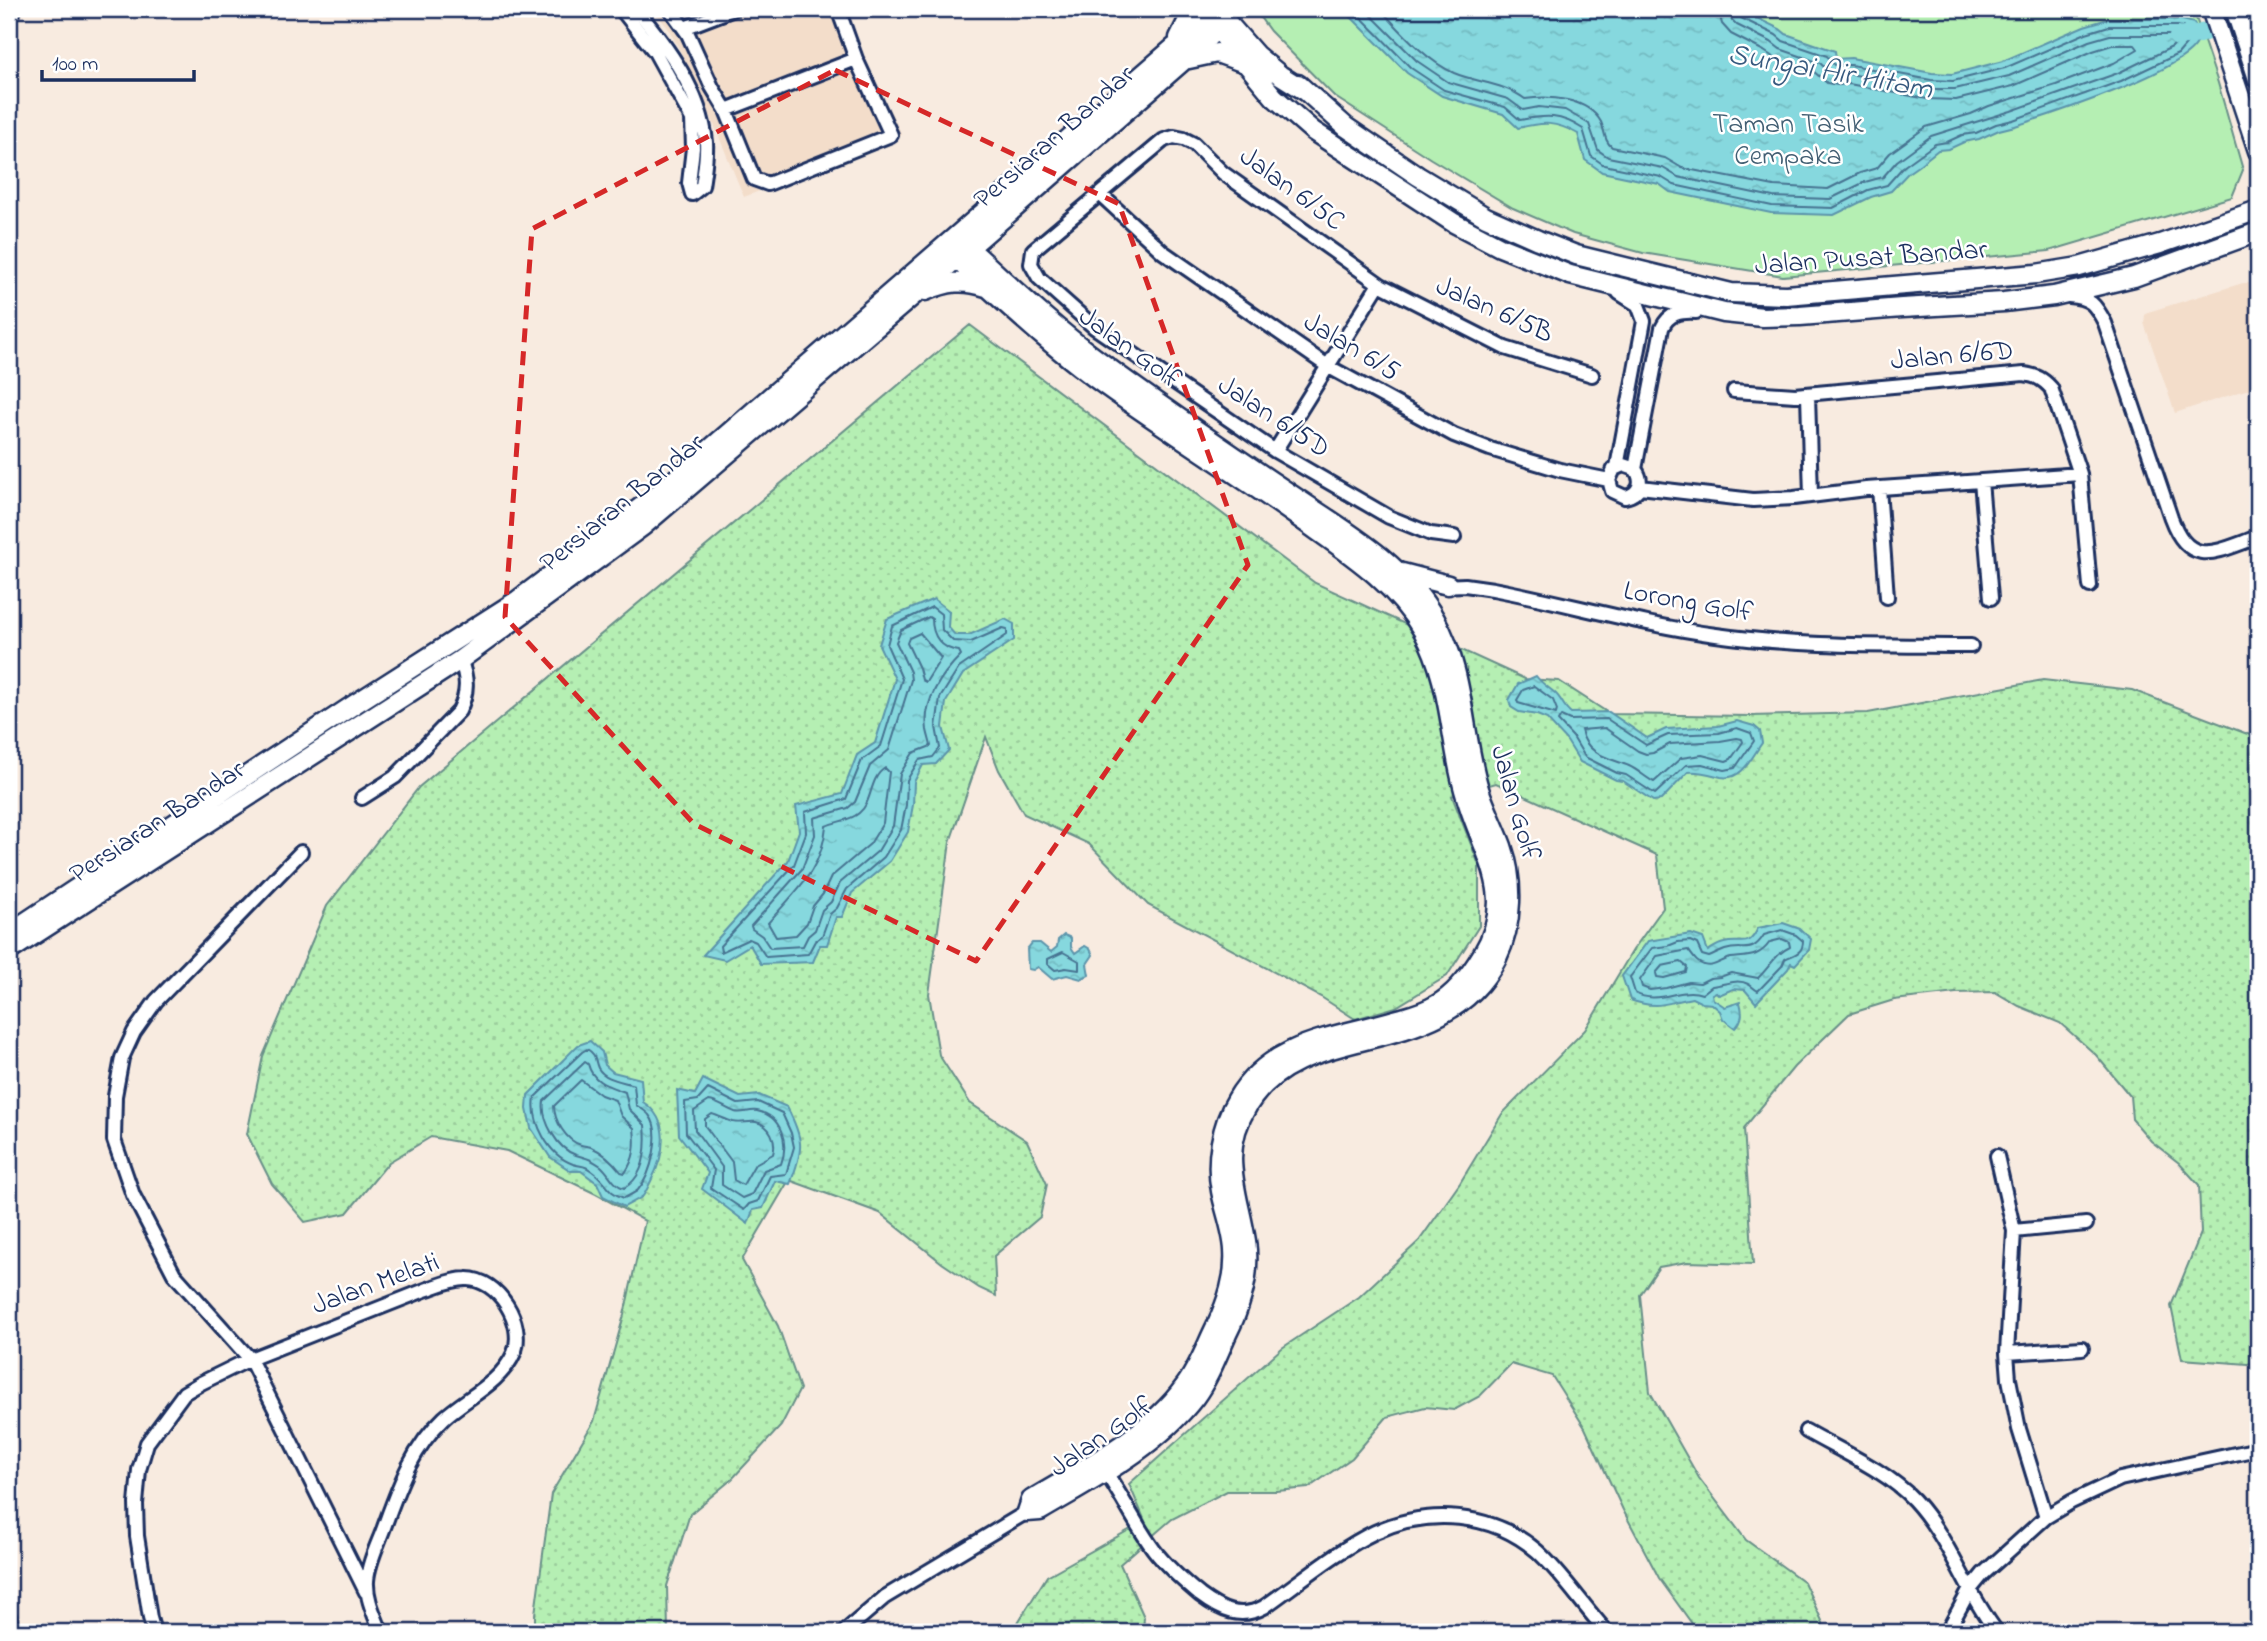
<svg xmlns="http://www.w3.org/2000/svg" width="2267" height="1641" font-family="'Indie Flower',sans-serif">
	<defs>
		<pattern id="grass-dots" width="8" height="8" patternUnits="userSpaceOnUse" patternTransform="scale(1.75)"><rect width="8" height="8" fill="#b5efb3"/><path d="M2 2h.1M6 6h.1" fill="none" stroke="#9bcd9c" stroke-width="1.8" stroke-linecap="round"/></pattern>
		<pattern id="water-ripples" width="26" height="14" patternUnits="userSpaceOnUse" patternTransform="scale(1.75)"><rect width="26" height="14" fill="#86d8de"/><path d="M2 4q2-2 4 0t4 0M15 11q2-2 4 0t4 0" fill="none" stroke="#73bac1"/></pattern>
	</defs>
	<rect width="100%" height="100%" fill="#f8ebe0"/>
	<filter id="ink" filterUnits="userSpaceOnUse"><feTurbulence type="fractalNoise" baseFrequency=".0143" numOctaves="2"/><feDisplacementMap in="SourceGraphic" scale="14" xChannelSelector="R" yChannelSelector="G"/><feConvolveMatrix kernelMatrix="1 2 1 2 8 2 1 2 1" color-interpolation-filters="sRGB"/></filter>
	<g filter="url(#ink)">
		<path fill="#f3ddca" d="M653,9H846L867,64L902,135L744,197L695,79L668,28Z
			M2243,283H2249L2258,293V386L2175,413L2144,323L2145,315L2148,312Z"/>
		<path fill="url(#grass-dots)" stroke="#688f88" stroke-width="2" d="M970,325L1315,583L1525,679L1559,681L1610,714L1751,716L1868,713L2043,680L2132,690L2258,738V1361L2248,1364L2182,1359L2171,1306L2201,1233L2199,1185L2179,1163L2151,1141L2132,1119L2130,1096L2096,1055L2060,1023L2019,1006L1995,992L1956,993L1894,1000L1849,1014L1794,1067L1744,1128L1753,1264L1687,1262L1659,1267L1640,1295L1650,1392L1699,1478L1746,1540L1804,1582L1823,1623V1632H1698L1659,1578L1623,1510L1585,1428L1552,1376L1511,1364L1480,1396L1454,1410L1425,1407L1387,1417L1352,1458L1308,1488L1277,1491H1227L1172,1519L1120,1564L1144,1617L1143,1632H1012L1047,1576L1145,1521L1129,1484L1282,1348L1359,1297L1419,1241L1460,1183L1502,1114L1585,1030L1633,950L1663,908L1657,855L1496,783L1452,796L1479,865V926L1447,976L1396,1007L1355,1019L1321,997L1148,905L1089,844L1024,814L999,770L986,737L950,842L929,994L939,1055L970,1103L1027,1141L1047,1184L1040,1217L994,1256L996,1296L979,1288L942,1263L880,1213L789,1180L742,1260L778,1326L800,1389L781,1426L732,1479L690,1514L667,1586L668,1632H535V1614L551,1494L594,1421L624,1315L645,1221L596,1194L507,1151L431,1137L389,1162L347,1213L305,1222L272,1184L247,1134L263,1056L327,906L419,787Z"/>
		<path fill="#b5efb3" stroke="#688f88" stroke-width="2" d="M1254,9H2193L2218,83L2243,170L2232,197L2049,251L1783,276L1643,253L1573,234L1513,208L1431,159L1335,97L1270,31Z"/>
		<path fill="url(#water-ripples)" stroke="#5b94ab" stroke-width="2" d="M1343,9H1738L1780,29L1786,34L1835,51L1836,59L1851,58L1932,73L1952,74L2003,61L2084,26L2108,19H2179L2194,23C2197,30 2201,36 2197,43C2182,72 2050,115 2015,126L1999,130L1979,139L1964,142L1949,149L1938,150L1918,166L1908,173L1891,191L1871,197L1834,215L1771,213L1670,192L1659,184L1602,172L1585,160L1578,134C1555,121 1544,122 1518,128L1503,114L1442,96L1407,73Z
			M934,599L949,611L948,627L955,635H969L1005,619L1014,624V640L963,674L946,702L943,727L949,750L936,764L923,765L914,782L913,805L908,832L890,861L852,893L842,917H836L827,945H820L813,962L761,964L750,945L725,960L703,955L788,861L799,831L796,806L842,794L857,755L875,743L895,679L879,645L887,619Z
			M1536,676C1542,684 1548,687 1555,693C1562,699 1563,707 1571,713L1609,712L1647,738L1666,729L1718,726L1737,721L1754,726L1760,731L1762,743C1752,757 1742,781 1721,777C1709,774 1700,771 1688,772L1661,800L1653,801L1623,781L1616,780L1580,762L1567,741L1547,719L1537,715L1519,712L1511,707L1509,700L1518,684Z
			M1783,923L1800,929L1811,939L1809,950L1795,965L1791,963L1788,969L1756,1003L1745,990L1733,989L1719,995L1716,992L1712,994L1713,999L1725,1007L1740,1002C1743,1013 1743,1020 1735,1028L1723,1019L1720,1011L1712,1004L1702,1003L1692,998C1665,1003 1658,1010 1630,1000L1622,976L1648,941L1691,934L1703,938L1708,951C1713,948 1718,944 1724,943C1742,938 1748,950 1758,928Z
			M1064,935L1071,938V947L1075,953L1085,946L1090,949L1093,955L1087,964L1089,975L1081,979L1067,975L1052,979L1038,967L1033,970L1028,969L1027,949L1032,943H1040L1051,952L1057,947L1058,940Z
			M590,1041L602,1052L605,1065L613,1072L641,1079L643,1102C671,1120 665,1154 651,1181C649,1185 646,1192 643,1196C638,1200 629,1204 624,1207L603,1196L597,1183L581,1171H571L550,1157L531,1128L527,1109L528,1095L578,1045Z
			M703,1079L740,1097L759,1095L787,1107C804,1140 804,1149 790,1184L775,1181L763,1208L753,1210L748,1224L702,1189L708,1173L679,1135L677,1090L695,1094Z"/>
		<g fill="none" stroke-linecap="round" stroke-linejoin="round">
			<path stroke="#467391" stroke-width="2" d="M1353,9L1411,68L1444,90L1505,107L1520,120C1547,115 1560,114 1583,129L1591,156L1604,165L1661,177L1674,185L1772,206L1833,208L1868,190L1887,185L1903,167L1935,144L1947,142L1962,135L1976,133L1996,124L2013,120L2121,81L2178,54L2190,40L2192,35L2189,29L2178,26H2109L2086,33L2005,68L1953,81L1931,80L1851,65H1834L1827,56L1783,41L1776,35L1741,18L1738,9
				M1365,9L1417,61L1448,82L1508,99L1523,110L1539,107L1565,110L1589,124L1598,150L1608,157L1663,168L1678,177L1773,197L1830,199L1865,182L1883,177L1897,161L1931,136L2011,111L2118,73L2172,47L2179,39L2176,35H2110L2089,41L2009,76L1955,89H1930L1850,74H1831L1820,63L1780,49L1771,42L1737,25L1730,18L1729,9
				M1380,9C1401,31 1425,60 1454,73C1478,83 1504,83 1525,99C1549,95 1588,98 1601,122C1605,131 1604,141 1612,147L1665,158L1682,168L1774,186L1828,189L1860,173L1877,168L1890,153L1926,127L1971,114L1989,106L2056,85L2114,63L2138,49L2135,45H2112L2093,51L2013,86L1956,100L1927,99L1849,84L1838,85L1827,83L1813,71L1776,59L1764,51L1731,34L1722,24L1718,9
				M932,607L941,614L942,630L953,641L971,642L1003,628L1007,629V635L959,668L940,698L936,727L940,748L933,757L919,760L907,780L906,805L901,830L884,857L847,889L837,908L830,914L822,936L815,941L808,954L766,957L756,942L749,939L721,952L720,946L794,865L806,833L805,812L846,799L862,760L881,746L902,679L887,645L892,626Z
				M929,617L932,619C932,636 941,649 959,651L961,655C942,674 923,701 927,730C928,735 930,741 931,746L913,753L900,774L893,826L878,851L840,883L831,902L822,910L815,930L808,936L803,946L770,948L762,936L752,929L751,926L802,869L815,835L814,818L848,808L855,802L870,766L889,750L911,680L910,672L896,642L901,630Z
				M920,633L941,658L926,682L922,680L919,668L907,643L909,638Z
				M1534,686L1553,700L1557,710L1556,714L1518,703L1517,700L1523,690Z
				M1561,716L1570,720L1607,719L1646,745L1668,735L1719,733L1737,728L1751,733L1754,741L1735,768L1725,770L1702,764L1686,765L1655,794L1626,775L1617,773L1585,757L1573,737L1558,721Z
				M1605,728L1638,751L1646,754L1653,753L1670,744L1720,741L1737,738L1742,739L1743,742L1731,759L1726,761L1702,755L1681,758L1654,782C1646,778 1638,770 1629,766C1610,758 1586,755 1581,730Z
				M885,768L889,772L883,823L870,844L831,877L823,894L813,906L807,923L796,935L776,937L768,923C795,891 822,871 826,826C836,821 850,821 859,813C873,802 869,778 885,768Z
				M1782,930L1796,935L1803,941C1803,954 1794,954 1785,959L1782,966L1758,991C1754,989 1752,986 1748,984C1737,978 1723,985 1712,986L1702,994C1680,986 1658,1006 1635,993L1630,977L1652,948L1668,946L1678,942L1690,941L1697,944L1702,955L1709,957C1714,955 1719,952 1725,950C1744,944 1751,956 1764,935Z
				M1782,939L1789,942L1790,947C1776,953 1769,968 1758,978L1731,973L1720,977L1710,978L1700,983L1689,982L1666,988L1650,990L1642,987L1640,980L1657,956L1688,950C1693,956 1696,963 1704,965C1714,968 1721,960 1731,958C1748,956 1759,958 1770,942Z
				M1063,952L1079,961V970L1066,968L1055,970L1048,964V959Z
				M1681,962L1687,967L1686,972L1664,978L1657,977L1656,973L1662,966Z
				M587,1049C597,1055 594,1059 598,1068C605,1080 622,1081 634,1085L636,1105C640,1108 646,1111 649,1115C663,1132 651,1175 638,1190C635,1193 628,1196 624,1198C606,1192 607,1182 592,1171C584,1164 582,1167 573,1164C548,1155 531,1122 535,1097L582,1052Z
				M585,1062L588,1064C593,1083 609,1086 625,1092L629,1109L645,1125C647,1147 646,1176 624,1188C613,1185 610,1174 601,1166C589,1158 589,1159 576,1155C557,1149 541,1120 544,1101Z
				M581,1080L601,1095L615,1100L621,1116L634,1128C636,1146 635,1158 625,1173L621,1172C614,1163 603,1152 591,1147C588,1146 584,1146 581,1145C566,1141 554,1120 554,1106Z
				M708,1089L738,1104L758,1102L782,1113L791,1133L794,1147L786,1174L770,1176L758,1201L749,1204L744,1210L711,1188L714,1170L686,1133L685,1102L698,1100Z
				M709,1101C718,1102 726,1109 735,1112C742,1114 749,1110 757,1111C782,1116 789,1143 781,1164L764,1170L752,1194L742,1198L722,1185V1167L695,1130L694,1111Z
				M712,1114C719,1116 726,1120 733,1122C741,1124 748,1121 756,1122C770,1125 777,1140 773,1154L755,1164L743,1185L734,1180L732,1162L705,1126V1119Z"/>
			<path stroke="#86d8de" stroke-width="18" d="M2178,37L2199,34L2258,12"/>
			<g stroke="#1b2f5e" stroke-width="18">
				<path id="street" d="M621,9L655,52L692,119L693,148L689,183L692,194L702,186C704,172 707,157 706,142C701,92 667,46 636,9
					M670,9L688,34L712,87L726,110L754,179L768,184L891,135L856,59L838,9
					M684,28L734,9
					M726,110L856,59
					M1101,195L1163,252L1329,367L1454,435L1490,449L1560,470L1609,480
					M2069,296C2091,298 2095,304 2105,323L2171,518C2190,570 2217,551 2258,537
					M1734,391L1795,395L2024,374C2037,376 2043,379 2051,388L2080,474L2090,586
					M1808,395L1811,496
					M1275,451L1379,284
					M1617,467L1644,321L1638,305L1619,293
					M1635,469L1623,465L1614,469L1609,480L1612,491L1625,497C1640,494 1644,481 1635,469L1662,328C1669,313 1680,311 1696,312
					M1981,481L1991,598
					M1640,487L1753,500L1794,498L1866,489L2080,474
					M1879,488L1887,597
					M1454,537L1431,534L1389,517L1275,451L1094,327L1039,278L1031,264L1033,250L1164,140L1174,137L1184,139L1194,144L1223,173L1381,285L1505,348L1592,375
					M1441,586L1465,585L1493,589C1567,603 1641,625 1716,635C1800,647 1886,645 1971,646
					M362,798L395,777L459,711C468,693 468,678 460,660
					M301,852L156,1001L134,1032L122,1058L115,1096L114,1140L133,1195L174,1274L250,1359L366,1592
					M1997,1156L2014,1231L2007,1353L2009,1379L2019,1429L2046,1517
					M2014,1231L2086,1224
					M2007,1353L2082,1348
					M1806,1431C1841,1451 1887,1471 1914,1500C1950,1539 1965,1591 1997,1632
					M1102,1467C1121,1493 1134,1523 1154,1550C1167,1567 1183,1581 1200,1595C1220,1610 1240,1620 1264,1607C1297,1584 1339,1549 1375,1532C1428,1508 1492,1512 1537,1551C1561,1572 1585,1608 1607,1632
					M9,1616L12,1632
					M154,1632L150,1618L137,1536L136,1504L139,1470L147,1443L184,1393L201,1383L250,1359L425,1290C438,1286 451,1279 466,1279C498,1278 526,1324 514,1353C501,1383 467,1397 444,1418C411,1449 398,1489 383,1530C377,1546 368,1564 367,1581C366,1599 375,1616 381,1632
					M844,1632L885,1597L1027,1512
					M1947,1632L1969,1591L1983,1574L2046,1517L2071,1502L2120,1479L2258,1449"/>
			</g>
			<g stroke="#1b2f5e" stroke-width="23">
				<path id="secondary" d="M2211,9L2258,151
					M2235,9L2258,79
					M9,11L12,9
					M1210,20L1274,97L1313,131L1454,223L1500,247L1570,275L1724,313L1763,317L1800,316L1902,308L2004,302L2054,296L2134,277L2258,232
					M1179,38L1187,22L1189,9
					M1189,59L1217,53L1242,62
					M1298,84L1346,127L1418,176L1486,217L1538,240L1576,255L1731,293L1786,295L2036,274L2079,267L2160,244L2258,210
					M956,259C1002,299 1045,341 1095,378C1162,427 1234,471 1302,520C1347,552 1395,582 1423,631C1453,684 1449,749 1469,806C1486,859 1517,898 1482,955C1470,975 1456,994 1436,1005C1423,1013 1409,1016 1395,1020C1337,1037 1271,1041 1237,1099C1221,1125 1215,1161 1221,1191C1225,1211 1233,1231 1234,1250C1236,1277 1227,1302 1216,1326C1206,1346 1198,1369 1184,1387C1150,1435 1081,1470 1031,1500L1027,1512L1040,1511C1094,1479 1156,1448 1195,1397C1209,1378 1217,1356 1227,1334C1241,1306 1251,1273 1246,1241C1238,1191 1218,1153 1248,1105C1303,1016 1444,1064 1497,958C1513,925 1514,880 1502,846C1495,827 1485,808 1479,789C1462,732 1465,672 1435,619C1402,560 1337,526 1283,489C1222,448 1161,407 1102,363C1054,328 1012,288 969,248
					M925,291C948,282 962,279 986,287
					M1402,573L1448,585
					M9,933L355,704L518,600L657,495L1208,18L1217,17L1227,22L1256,55L1280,75L1307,92
					M9,951L460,660L643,526L969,248L1183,61L1219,27L1220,18L1217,9"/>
			</g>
			<use href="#street" stroke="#fff" stroke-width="12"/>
			<use href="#secondary" stroke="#fff" stroke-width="18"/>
		</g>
	</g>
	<path fill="none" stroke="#d62828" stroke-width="5" stroke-dasharray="14 9" stroke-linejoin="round" d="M835,70L1119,204L1248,565L976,961L694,824L505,617L532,229Z"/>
	<g text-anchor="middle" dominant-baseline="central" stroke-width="5" stroke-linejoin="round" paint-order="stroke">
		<g font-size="28" fill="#425f73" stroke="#fff">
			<text x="1788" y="125">Taman Tasik<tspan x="1788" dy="32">Cempaka</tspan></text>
		</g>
		<g font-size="28" fill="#1b2f5e" stroke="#fff">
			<text transform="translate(1055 138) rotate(-41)">Persiaran Bandar</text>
			<text transform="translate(1291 190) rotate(36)">Jalan 6/5C</text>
			<text transform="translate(1871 259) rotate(-4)">Jalan Pusat Bandar</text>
			<text transform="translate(1494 311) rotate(24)">Jalan 6/5B</text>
			<text transform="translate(1351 348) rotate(31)">Jalan 6/5</text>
			<text transform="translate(1129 349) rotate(36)">Jalan Golf</text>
			<text transform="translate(1952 357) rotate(-5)">Jalan 6/6D</text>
			<text transform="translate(1273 418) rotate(33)">Jalan 6/5D</text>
			<text transform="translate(623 504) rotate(-39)">Persiaran Bandar</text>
			<text transform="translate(1688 603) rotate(10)">Lorong Golf</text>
			<text transform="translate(1514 803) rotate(74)">Jalan Golf</text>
			<text transform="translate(158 823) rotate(-33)">Persiaran Bandar</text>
			<text transform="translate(376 1285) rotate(-20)">Jalan Melati</text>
			<text transform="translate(1102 1438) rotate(-35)">Jalan Golf</text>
		</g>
		<g font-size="30" font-style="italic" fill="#36597e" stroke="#fff">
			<text transform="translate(1830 73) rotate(10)">Sungai Air Hitam</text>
		</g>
	</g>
	<rect width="2267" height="1641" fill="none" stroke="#fff" stroke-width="35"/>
	<rect x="18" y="18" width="2232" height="1606" fill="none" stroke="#1b2f5e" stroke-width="2.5" filter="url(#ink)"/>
	<path d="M42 70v10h152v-10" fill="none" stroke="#1b2f5e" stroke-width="3.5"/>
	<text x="52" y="70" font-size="21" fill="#1b2f5e" stroke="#ffffff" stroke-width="5" paint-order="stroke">100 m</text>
</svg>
